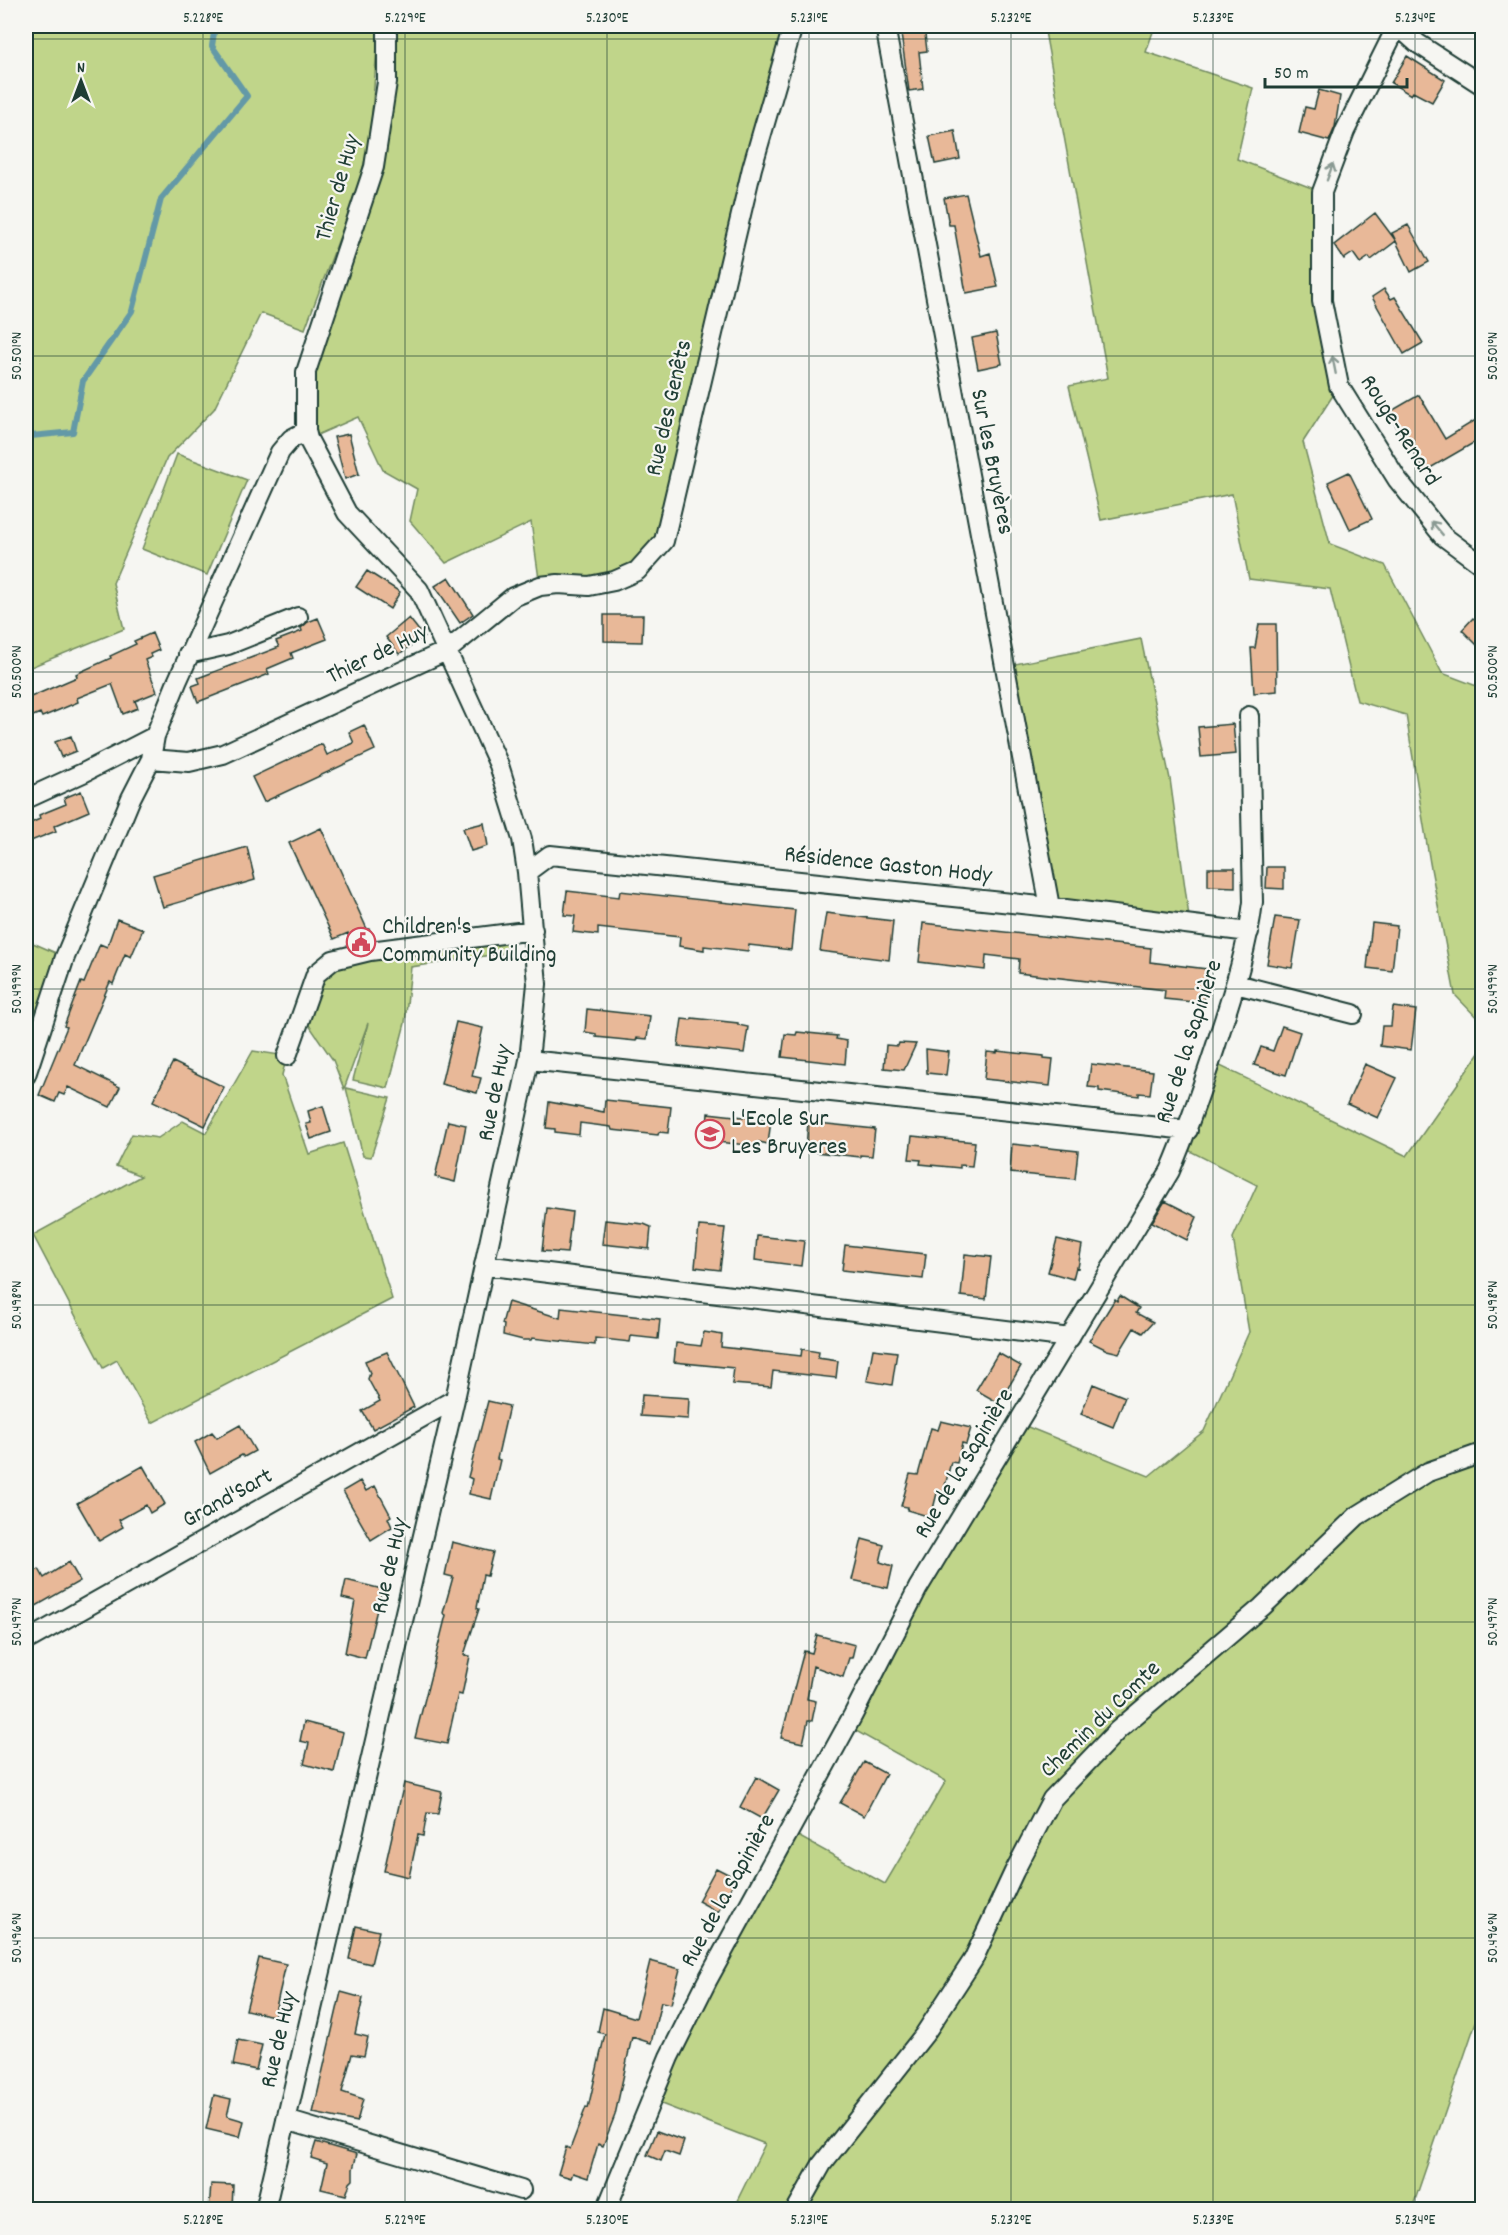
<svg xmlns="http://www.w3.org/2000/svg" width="1508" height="2235" font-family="Dekko,sans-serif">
	<rect width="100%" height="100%" fill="#f6f6f2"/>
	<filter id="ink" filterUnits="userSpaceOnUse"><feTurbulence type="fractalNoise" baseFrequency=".0167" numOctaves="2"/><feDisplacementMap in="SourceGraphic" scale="12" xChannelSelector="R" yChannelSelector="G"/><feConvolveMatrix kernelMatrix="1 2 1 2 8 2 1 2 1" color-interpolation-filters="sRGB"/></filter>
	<g filter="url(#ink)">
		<path fill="#c0d58a" stroke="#70895f" stroke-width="1.5" d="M26,26H378V33L370,140L357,191L305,329L261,313L214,409L167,458L113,583L124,629L26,669Z
			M387,26H805L789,42L664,541L637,571L540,586L531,522L446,563L410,521L417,489L383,470L358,417L308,439L320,329L357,220Z
			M1044,26H1155L1146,52L1253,88L1237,159L1322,192V301L1339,386L1303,442L1330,544L1385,565L1442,673L1482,688V1023L1455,995L1430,863L1406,715L1357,701L1330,589L1249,579L1232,494L1101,520L1069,386L1108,378Z
			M177,454L247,480L207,575L142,549Z
			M1141,639L1170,779L1190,924L1050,907L1005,666Z
			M508,933L511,952L411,967L405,1023L388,1088L353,1080L368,1023L344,1089L333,1060L302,1015L333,960Z
			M26,940L65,957L26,1075Z
			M1482,1049V2004L1412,2209H733L765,2144L651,2100L789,1831L885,1884L946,1781L847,1726L1018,1423L1149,1476L1204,1431L1249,1332L1233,1238L1257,1185L1180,1146L1210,1061L1407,1156Z
			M253,1051L287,1056L282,1075L309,1154L343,1143L392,1299L152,1423L117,1360L103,1368L33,1235L141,1176L116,1166L132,1134L158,1138L183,1121L206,1133Z
			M346,1088L390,1098L371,1157L363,1156Z"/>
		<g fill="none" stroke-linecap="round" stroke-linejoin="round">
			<path stroke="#6499a7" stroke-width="6" d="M26,467L31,436L73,432L83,381L132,311L161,199L247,96L212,46L215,26"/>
		</g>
		<path fill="#e8b898" stroke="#1f3d34" stroke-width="1.5" d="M924,26L927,51L919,52L923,89L909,91L900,27Z
			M1407,56L1445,80L1432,102L1413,92L1411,95L1391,83Z
			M1319,90L1340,96L1335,127L1329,141L1299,133L1305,107L1314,109Z
			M955,131L960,159L935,164L929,136Z
			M966,194L981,256L990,253L998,287L966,293L954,225H949L944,198Z
			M1375,213L1396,241L1371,260L1369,257L1360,263L1353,253L1344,259L1334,245Z
			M1408,225L1429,262L1411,272L1392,233Z
			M1384,289L1391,299L1395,297L1423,343L1404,354L1372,297Z
			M996,333L1002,364L978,369L972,338Z
			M1419,395L1445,439L1482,416V438L1425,471L1388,413Z
			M349,434L359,474L345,479L334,437Z
			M1349,472L1372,519L1350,529L1328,482Z
			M367,571L400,592L390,609L356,587Z
			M449,577L473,614L460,623L435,586Z
			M604,615H643L642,642L604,641Z
			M318,618L327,639L291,653L293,658L267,669L269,674L198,702L192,686L200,683L198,678L279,647L276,641L302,631L301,628L308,622Z
			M409,618L424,637L399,654L386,637Z
			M1473,618L1482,625V650L1462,630Z
			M1259,624H1276L1277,691L1254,693L1251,648H1255Z
			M152,633L159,650L150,654L152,657L145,660L157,692L135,701L138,708L123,714L112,684L77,698L78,702L59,710L42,717L40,713L31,717L26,699L77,677L76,674L111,658L110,656L136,644L134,641Z
			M1233,724L1236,754L1201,757L1198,727Z
			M364,725L375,750L264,802L252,777L322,744L327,755L354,743L349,732Z
			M71,736L76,751L61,757L55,742Z
			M81,791L89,811L54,826L56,831L26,843V825L40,819L39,815L66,804L64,798Z
			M484,823L488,846L471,851L463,828Z
			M321,828L367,929H369L374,939L350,944L348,933L334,939L289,843Z
			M247,847L255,880L163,907L153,875Z
			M1267,867H1284V889L1266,888Z
			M1208,868H1235V887L1208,886Z
			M567,891L619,897L620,891L795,910L791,950L749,945L748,951L704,946V950L679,946L680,937L598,928V935L573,932L575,916L564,915Z
			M826,913L893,921L889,960L820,951Z
			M1275,917L1300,920L1292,968L1267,964Z
			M117,919L143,929L131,957L125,954L113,984L110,982L75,1065L120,1087L110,1107L68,1087L64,1095L59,1093L55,1102L39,1095L67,1027L64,1026L81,982L84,983L100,944L107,947Z
			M923,923L1151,948L1150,962L1207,969L1203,1003L1164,999L1165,990L1018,973L1019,959L986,955L985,970L919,962Z
			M1372,923L1397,926L1392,971L1367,968Z
			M1393,1007L1416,1010L1411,1050L1380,1046L1382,1026H1391Z
			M587,1009L650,1016L647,1039L637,1038L636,1041L596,1037V1034L585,1032Z
			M692,1018L738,1023V1025L748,1027L744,1053L678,1046L682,1019L691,1020Z
			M456,1022L483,1028L472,1076L481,1078L477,1093L441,1084Z
			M1282,1026L1300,1032L1286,1075L1254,1065L1261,1047L1273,1051Z
			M797,1032L837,1036L836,1039L847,1041L845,1064L782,1057L785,1034L796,1035Z
			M899,1043L916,1044L904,1070L884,1068L886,1045L898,1046Z
			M926,1049L949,1052L946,1075L927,1073Z
			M997,1051L1044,1056V1058L1053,1059L1050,1086L984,1079L987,1052L997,1053Z
			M173,1062L224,1087L205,1126L153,1101Z
			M1091,1064L1153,1071L1150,1094L1139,1093V1096L1099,1091V1088L1088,1087Z
			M1365,1064L1397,1078L1378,1118L1347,1104Z
			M605,1100L671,1107L668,1133L659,1132L658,1135L612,1130L611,1127L580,1123L579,1135L555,1132V1129L546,1128L549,1102L604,1112Z
			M323,1106L331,1132L311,1139L306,1124L311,1123L308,1111Z
			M708,1113L771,1120L768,1144L759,1142V1146L706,1141Z
			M448,1121L466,1125L455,1182L435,1177Z
			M808,1122L875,1129L872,1156L860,1155V1157L815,1152V1149L806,1148Z
			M912,1136L975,1142L972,1166L960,1165V1168L920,1164L921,1160L909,1159Z
			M1012,1144L1078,1151L1075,1179L1010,1173Z
			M1165,1201L1197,1217L1187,1240L1152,1222Z
			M547,1208L572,1212L567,1253L542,1251Z
			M605,1220L644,1224L651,1227L649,1249L602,1244Z
			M699,1226L725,1228L720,1270L695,1267Z
			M757,1236L804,1241L801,1266L755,1260Z
			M1057,1239L1082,1245L1078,1268L1076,1267L1073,1279L1048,1272Z
			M845,1245L926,1254L923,1279L842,1270Z
			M965,1254L991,1257L986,1299L961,1296Z
			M1120,1296L1139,1308L1136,1313L1153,1322L1143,1333L1134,1328L1119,1353L1107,1350L1089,1341L1115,1299L1117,1301Z
			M508,1302L560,1318L561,1308L660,1319L658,1339L631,1336L630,1342L595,1338V1345L532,1338L531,1340H523L503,1335L504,1325L502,1324Z
			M704,1332L722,1335L721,1347L801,1356L802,1349L819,1352L818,1358L838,1361L836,1378L773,1371L771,1387L732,1384L734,1368L674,1362L676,1343L701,1346Z
			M873,1349L897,1352L892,1385L867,1381Z
			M387,1352L414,1407L373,1429L362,1411L380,1401L368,1379L370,1373L365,1361Z
			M998,1353L1021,1366L999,1403L976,1390Z
			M1093,1384L1125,1397L1113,1427L1081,1414Z
			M642,1395L689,1398L688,1419L640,1416Z
			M488,1401L509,1406L497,1459L500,1460L491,1499L469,1494L472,1479L468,1477Z
			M941,1421L971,1428L966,1444L962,1443L957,1463L951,1462L943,1494L937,1493L931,1517L907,1510L908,1507L901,1506L910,1474L918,1475L931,1428L938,1430Z
			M240,1425L255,1451L244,1457L242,1455L210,1473L195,1442L212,1432L217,1438Z
			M143,1466L165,1504L150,1513L146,1505L119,1520L123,1527L99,1541L77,1503Z
			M360,1481L366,1491L375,1486L391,1516L388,1518L392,1527L371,1540L343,1491Z
			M862,1539L884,1545L880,1562L893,1566L888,1588L852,1580Z
			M452,1542L493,1552L487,1576L483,1575L477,1608L479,1609L464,1655L470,1656L462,1695L458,1694L447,1744L415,1738L446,1615L443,1613L453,1577L445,1575Z
			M69,1562L80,1581L31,1609L26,1599V1578L39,1569L44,1578Z
			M346,1580L382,1589L365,1658L345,1653L355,1601L342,1598Z
			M817,1635L855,1645L852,1658H849L843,1677L813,1666L807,1699L816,1701L812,1721H808L803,1743L781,1738L804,1651L812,1653Z
			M304,1722L343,1732L334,1772L304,1764L309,1743L300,1741Z
			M864,1762L886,1774L864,1816L840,1803Z
			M756,1777L779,1790L762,1819L740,1807Z
			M404,1783L442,1792L438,1814L427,1813L423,1836L418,1835L409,1877L384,1871Z
			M716,1868L736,1878L718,1912L698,1901Z
			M356,1926L379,1931L371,1964L349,1959Z
			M259,1958L286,1964L274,2016L246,2010Z
			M650,1961L680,1969L671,2004L661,2002L651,2043L632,2037L615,2115L603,2146L598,2144L588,2178L573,2173L571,2178L558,2174L566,2147L570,2149L586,2107L588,2108L605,2034L598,2032L603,2008L636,2018Z
			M341,1992L363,1998L355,2034L368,2037L364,2056L352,2054L342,2092L363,2099L357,2122L313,2113Z
			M238,2040L262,2045L256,2070L233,2065Z
			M214,2095L231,2099L227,2116L244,2121L240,2137L206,2129Z
			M657,2131L684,2141L679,2156L665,2151L661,2161L647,2155Z
			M316,2142L357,2154L353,2169V2180L350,2183L346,2195L321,2189L327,2163L311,2158Z
			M211,2184L233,2185L232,2210H209Z"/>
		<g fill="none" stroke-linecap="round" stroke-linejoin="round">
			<g stroke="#1f3d34" stroke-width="22">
				<path id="street" d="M885,26L1050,907
					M1397,26L1345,131L1322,192V301L1339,386L1397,479L1443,536L1482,565
					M1398,26L1417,43L1482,85
					M188,654L228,645L298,617
					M151,759L189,762L223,754L448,650L513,597L540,586L558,584L589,586L614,581L637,571L664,541L752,168L793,26
					M26,799L85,772L155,736
					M527,872L550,855L1050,907L1249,932
					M1236,984L1353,1014
					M287,1056L316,974L333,960L370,951L533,930
					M529,1060L1188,1130
					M26,1075L65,957L131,798L151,759L155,736L177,682L280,452L291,439L306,431
					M484,1265L1070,1338
					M26,1641L455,1399
					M286,2120L521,2190
					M265,2210L455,1399L529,1060L537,984L527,872L522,839L499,765L419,590L347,513L308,439L306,431V372L374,167L387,82V26
					M606,2210L669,2057L707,1981L853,1715L918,1588L1170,1171C1188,1129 1202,1088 1216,1045C1231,998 1247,952 1253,902L1249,716
					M796,2210L822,2164L924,2035L973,1960L1014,1872L1052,1799L1118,1730L1262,1607L1357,1516L1428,1472L1482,1453"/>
			</g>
			<use href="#street" stroke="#f6f6f2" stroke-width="18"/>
		</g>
		<defs><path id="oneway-shaft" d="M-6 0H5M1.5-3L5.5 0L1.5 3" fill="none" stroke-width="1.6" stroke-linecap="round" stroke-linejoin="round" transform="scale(1.5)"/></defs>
		<g stroke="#8a9a93">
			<use href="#oneway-shaft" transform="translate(1330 172) rotate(-70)"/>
			<use href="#oneway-shaft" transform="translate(1334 365) rotate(-101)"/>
			<use href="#oneway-shaft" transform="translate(1437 528) rotate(-130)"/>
		</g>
	</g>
	<path fill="none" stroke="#1f3d34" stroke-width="1.5" stroke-opacity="0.45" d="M203,26V2210M405,26V2210M607,26V2210M809,26V2210M1011,26V2210M1213,26V2210M1415,26V2210M26,39H1482M26,356H1482M26,672H1482M26,989H1482M26,1305H1482M26,1622H1482M26,1938H1482"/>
	<defs>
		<g id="civic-ring" transform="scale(1.5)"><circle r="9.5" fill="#f6f6f2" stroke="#d1495b" stroke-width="1.5"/><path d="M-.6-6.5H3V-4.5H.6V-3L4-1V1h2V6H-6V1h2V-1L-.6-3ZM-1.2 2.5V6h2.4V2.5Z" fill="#d1495b"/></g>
		<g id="school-ring" transform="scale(1.5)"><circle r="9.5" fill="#f6f6f2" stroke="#d1495b" stroke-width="1.5"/><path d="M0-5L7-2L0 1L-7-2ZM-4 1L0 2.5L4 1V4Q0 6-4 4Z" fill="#d1495b"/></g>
	</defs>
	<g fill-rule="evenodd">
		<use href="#civic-ring" x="361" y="942"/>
		<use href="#school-ring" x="710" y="1134"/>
	</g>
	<g text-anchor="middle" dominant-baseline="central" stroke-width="4.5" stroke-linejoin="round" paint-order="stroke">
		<g font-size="24" fill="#1f3d34" stroke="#f6f6f2">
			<text transform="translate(339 188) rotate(-74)">Thier de Huy</text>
			<text transform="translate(670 408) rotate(-77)">Rue des Genêts</text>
			<text transform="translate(1399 431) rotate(57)">Rouge-Renard</text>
			<text transform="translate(991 462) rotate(79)">Sur les Bruyères</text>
			<text transform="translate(378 655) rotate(-26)">Thier de Huy</text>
			<text transform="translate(888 866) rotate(6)">Résidence Gaston Hody</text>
			<text transform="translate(1190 1042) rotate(-72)">Rue de la Sapinière</text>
			<text transform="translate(496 1093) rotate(-79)">Rue de Huy</text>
			<text transform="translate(965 1464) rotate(-59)">Rue de la Sapinière</text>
			<text transform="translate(228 1499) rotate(-29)">Grand'Sart</text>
			<text transform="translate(391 1566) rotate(-77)">Rue de Huy</text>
			<text transform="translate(1101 1720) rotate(-44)">Chemin du Comte</text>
			<text transform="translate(729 1891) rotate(-61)">Rue de la Sapinière</text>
			<text transform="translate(280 2040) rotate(-77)">Rue de Huy</text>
		</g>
		<g font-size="24" fill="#1f3d34" stroke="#f6f6f2" text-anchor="start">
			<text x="382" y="928">Children's<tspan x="382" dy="28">Community Building</tspan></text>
			<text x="731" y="1120">L'Ecole Sur<tspan x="731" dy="28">Les Bruyeres</tspan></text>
		</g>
	</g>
	<rect width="1508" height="2235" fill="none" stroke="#f6f6f2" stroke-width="66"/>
	<g transform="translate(81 81)" stroke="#f6f6f2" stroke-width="4.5" paint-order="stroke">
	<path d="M0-4.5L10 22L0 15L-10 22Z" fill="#1f3d34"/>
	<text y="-9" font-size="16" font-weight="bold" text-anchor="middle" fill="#1f3d34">N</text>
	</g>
	<path d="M1265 78v9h142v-9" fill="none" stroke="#1f3d34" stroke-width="3"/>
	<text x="1274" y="78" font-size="18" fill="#1f3d34" stroke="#f6f6f2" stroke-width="4.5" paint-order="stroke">50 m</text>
	<rect x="33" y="33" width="1442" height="2169" fill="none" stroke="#1f3d34" stroke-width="2"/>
	<g font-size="15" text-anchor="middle" fill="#1f3d34">
		<text x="203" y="22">5.228°E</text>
		<text x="405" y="22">5.229°E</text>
		<text x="607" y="22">5.230°E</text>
		<text x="809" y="22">5.231°E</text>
		<text x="1011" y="22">5.232°E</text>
		<text x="1213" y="22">5.233°E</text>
		<text x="1415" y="22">5.234°E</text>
		<text transform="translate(16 356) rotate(-90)" y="5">50.501°N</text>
		<text transform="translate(1492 356) rotate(-90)" y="5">50.501°N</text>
		<text transform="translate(16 672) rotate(-90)" y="5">50.500°N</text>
		<text transform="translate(1492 672) rotate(-90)" y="5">50.500°N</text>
		<text transform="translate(16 989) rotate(-90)" y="5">50.499°N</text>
		<text transform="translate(1492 989) rotate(-90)" y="5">50.499°N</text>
		<text transform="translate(16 1305) rotate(-90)" y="5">50.498°N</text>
		<text transform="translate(1492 1305) rotate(-90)" y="5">50.498°N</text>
		<text transform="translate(16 1622) rotate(-90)" y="5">50.497°N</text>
		<text transform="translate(1492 1622) rotate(-90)" y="5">50.497°N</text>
		<text transform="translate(16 1938) rotate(-90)" y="5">50.496°N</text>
		<text transform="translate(1492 1938) rotate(-90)" y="5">50.496°N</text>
		<text x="203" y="2224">5.228°E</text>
		<text x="405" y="2224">5.229°E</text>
		<text x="607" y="2224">5.230°E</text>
		<text x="809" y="2224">5.231°E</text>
		<text x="1011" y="2224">5.232°E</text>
		<text x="1213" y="2224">5.233°E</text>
		<text x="1415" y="2224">5.234°E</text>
	</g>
</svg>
